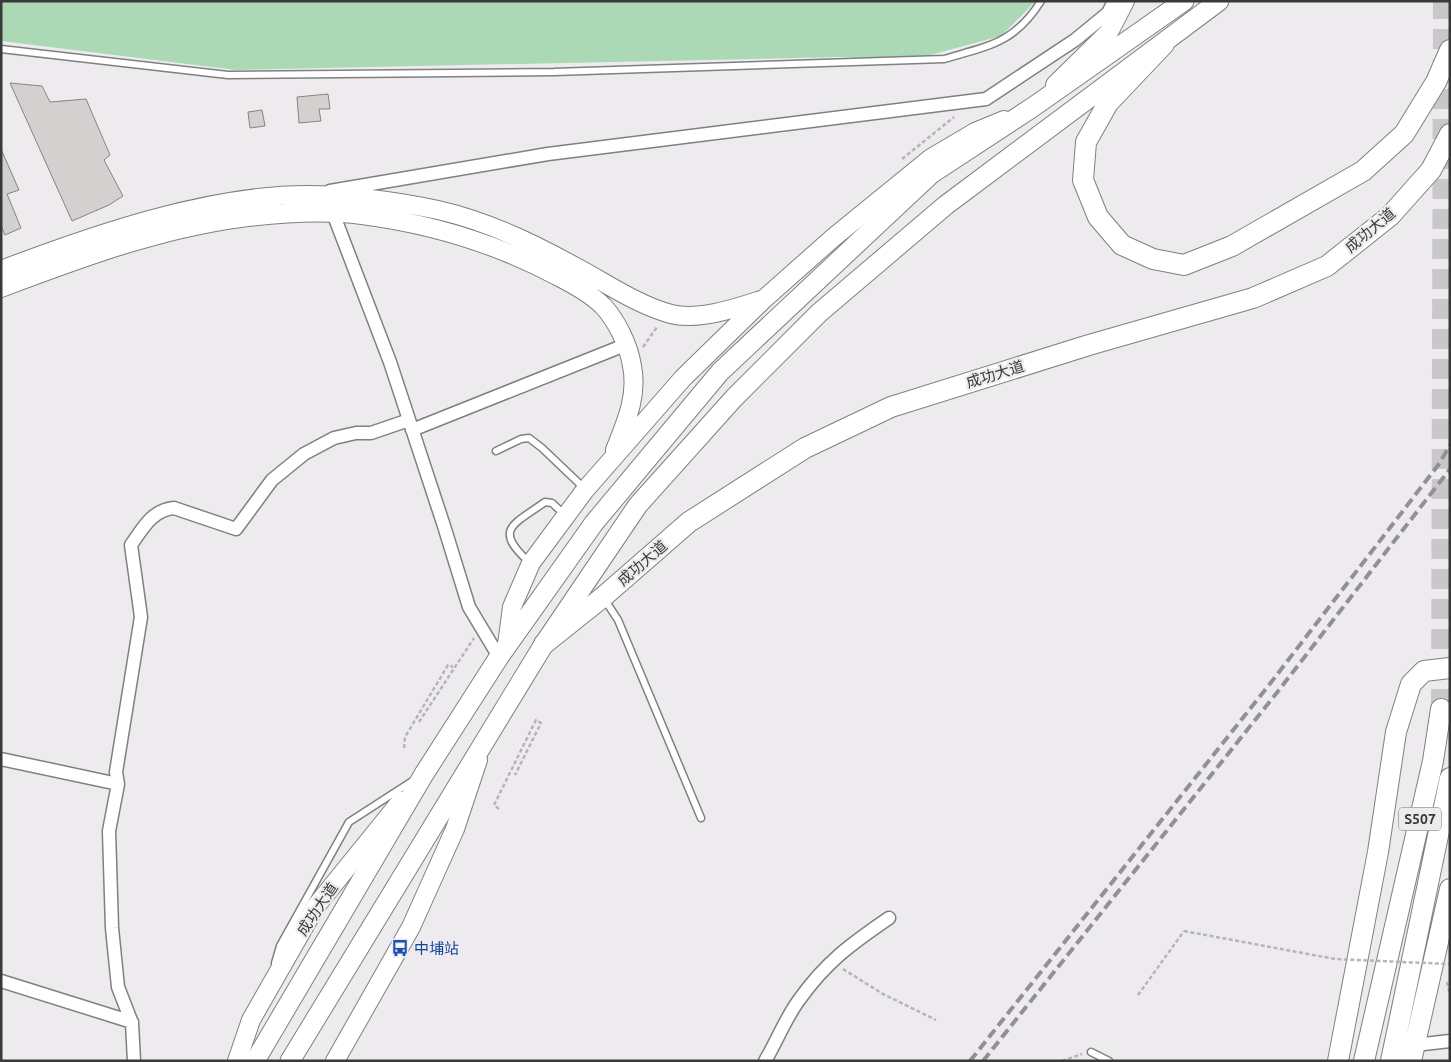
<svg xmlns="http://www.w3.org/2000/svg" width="1451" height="1062" font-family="Ubuntu,'Noto Sans SC',sans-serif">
	<rect width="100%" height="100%" fill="#edebee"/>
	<path fill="#abd8b5" d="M1,1H1036L1001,36L915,59L840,57L236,70L1,41Z"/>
	<path fill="#d3d1cf" stroke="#868481" d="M10,83L42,86L50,102L86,99L110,155L104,160L123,196L109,205L72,221Z
		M328,94L330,109H319L321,121L299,123L297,97Z
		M262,110L265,126L250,128L248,112Z
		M1,149L19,190L7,194L21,228L5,235L1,226Z"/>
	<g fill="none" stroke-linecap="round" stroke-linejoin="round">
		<path stroke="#c9c7ca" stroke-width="20" stroke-dasharray="20 10" stroke-linecap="butt" d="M1441,709L1443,1"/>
		<g stroke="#817f81" stroke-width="9">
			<path id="service" d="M1,49L228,75L554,72L944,59C988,46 1015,43 1041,1
				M496,451L521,439L529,438L542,448L585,489
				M529,562C493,529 513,525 545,502L552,503L565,515
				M605,600L618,620L701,818
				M275,963L280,946L349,822L414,780
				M1091,1052L1109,1061"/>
		</g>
		<g stroke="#817f81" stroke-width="15">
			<path id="minor" d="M330,191L548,154L986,99L1075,40L1108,13L1114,1
				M333,213L390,362L444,526L469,607L499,657
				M412,430L625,345
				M1,759L118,784
				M1,981L132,1022
				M1415,1045L1450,1041
				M134,1061L132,1023L118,987L112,928L109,831L118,784L116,772L141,617L131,545C143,528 152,510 174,508L236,529L272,480L304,454L334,438L356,433H371L409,420
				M765,1061C777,1041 785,1019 799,1000C826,962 851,944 889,918"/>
		</g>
		<g stroke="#817f81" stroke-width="20">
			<path id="secondary" d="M1055,85L1109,32L1125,1
				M1,270C93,235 208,195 307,195C351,195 395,201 438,210C491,222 538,246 585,272C612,287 641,306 671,314C698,321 736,308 761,300
				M1,288C78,259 158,229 240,218C280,213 322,210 362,215C432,224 495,243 557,276C573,284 590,293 603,306C617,321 629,346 632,366C638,396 626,422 615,450
				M507,645L512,607L531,563L585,490L683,378L764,299L834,237L931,158L975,132L1004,120
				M237,1061L251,1020L316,906L401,801
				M335,1061L411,927L455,829L478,760"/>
		</g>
		<g stroke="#817f81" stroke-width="21">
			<path id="primary" d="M255,1061L424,774L499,657L594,523L720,372L931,174L1033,107L1184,1
				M290,1061L544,644L638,505L734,398L819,313L946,205L1219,1"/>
		</g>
		<g stroke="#817f81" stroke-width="22">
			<path id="trunk" d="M1164,44L1108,103L1086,142L1083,180L1098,217L1122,245L1153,259L1184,265L1232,246L1363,171L1404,134L1436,82L1450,50
				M544,644L603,597L689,522L805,448L891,407L1089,345L1253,298L1327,266L1390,216L1431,170L1450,134
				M1338,1061L1378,852L1396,732L1411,684L1424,671L1450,668
				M1364,1061L1433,761L1441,709
				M1391,1061L1450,778
				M1411,1061L1450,889"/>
		</g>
		<path stroke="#b6b4b6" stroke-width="2.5" stroke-dasharray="4 2.5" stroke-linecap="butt" d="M902,159L954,117
			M643,347L657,327
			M419,722L474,638
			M404,748L405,737L448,665L453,667
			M499,809L494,805L536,720L541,723L515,775
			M843,969L883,994L936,1020
			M1447,982L1450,995
			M1138,995L1184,931
			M1062,1061L1082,1054"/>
		<use href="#service" stroke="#fff" stroke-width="6"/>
		<use href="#minor" stroke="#fff" stroke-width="12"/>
		<use href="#secondary" stroke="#fff" stroke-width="18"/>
		<use href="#primary" stroke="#fff" stroke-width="19"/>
		<use href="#trunk" stroke="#fff" stroke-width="20"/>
		<path stroke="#929092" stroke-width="4" stroke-dasharray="10 5" stroke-linecap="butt" d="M970,1061L1269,685L1439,464L1450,445
			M983,1061L1279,690L1450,469"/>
		<path stroke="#b6b4b6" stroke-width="2.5" stroke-dasharray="4 2.5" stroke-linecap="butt" d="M1184,931L1335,959L1449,964"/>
	</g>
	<defs>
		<g id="bus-bare" transform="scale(1.35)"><path d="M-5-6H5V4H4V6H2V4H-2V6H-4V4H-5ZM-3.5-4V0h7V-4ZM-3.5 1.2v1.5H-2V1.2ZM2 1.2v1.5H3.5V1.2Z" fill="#1a4fb4" stroke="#edebee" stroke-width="2.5" paint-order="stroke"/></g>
	</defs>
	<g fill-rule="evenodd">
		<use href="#bus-bare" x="400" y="948"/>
	</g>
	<g text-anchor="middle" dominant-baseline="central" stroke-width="4.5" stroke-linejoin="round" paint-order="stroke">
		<rect fill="#edebee" stroke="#706e70" stroke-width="1" x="1399" y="807.5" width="42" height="23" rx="4"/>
		<g font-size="14" font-weight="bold" fill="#3a393a">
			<text x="1420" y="819">S507</text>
		</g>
		<g font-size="15" fill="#3a393a" stroke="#edebee">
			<text transform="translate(1370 230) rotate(-40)">成功大道</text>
			<text transform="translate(995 374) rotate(-17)">成功大道</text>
			<text transform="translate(642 563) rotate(-41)">成功大道</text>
			<text transform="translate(317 909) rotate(-56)">成功大道</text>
		</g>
		<g font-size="15" fill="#164399" stroke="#edebee" text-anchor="start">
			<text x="414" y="948">中埔站</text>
		</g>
	</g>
	<rect width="1451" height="1062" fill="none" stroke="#3a393a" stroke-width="5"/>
</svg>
